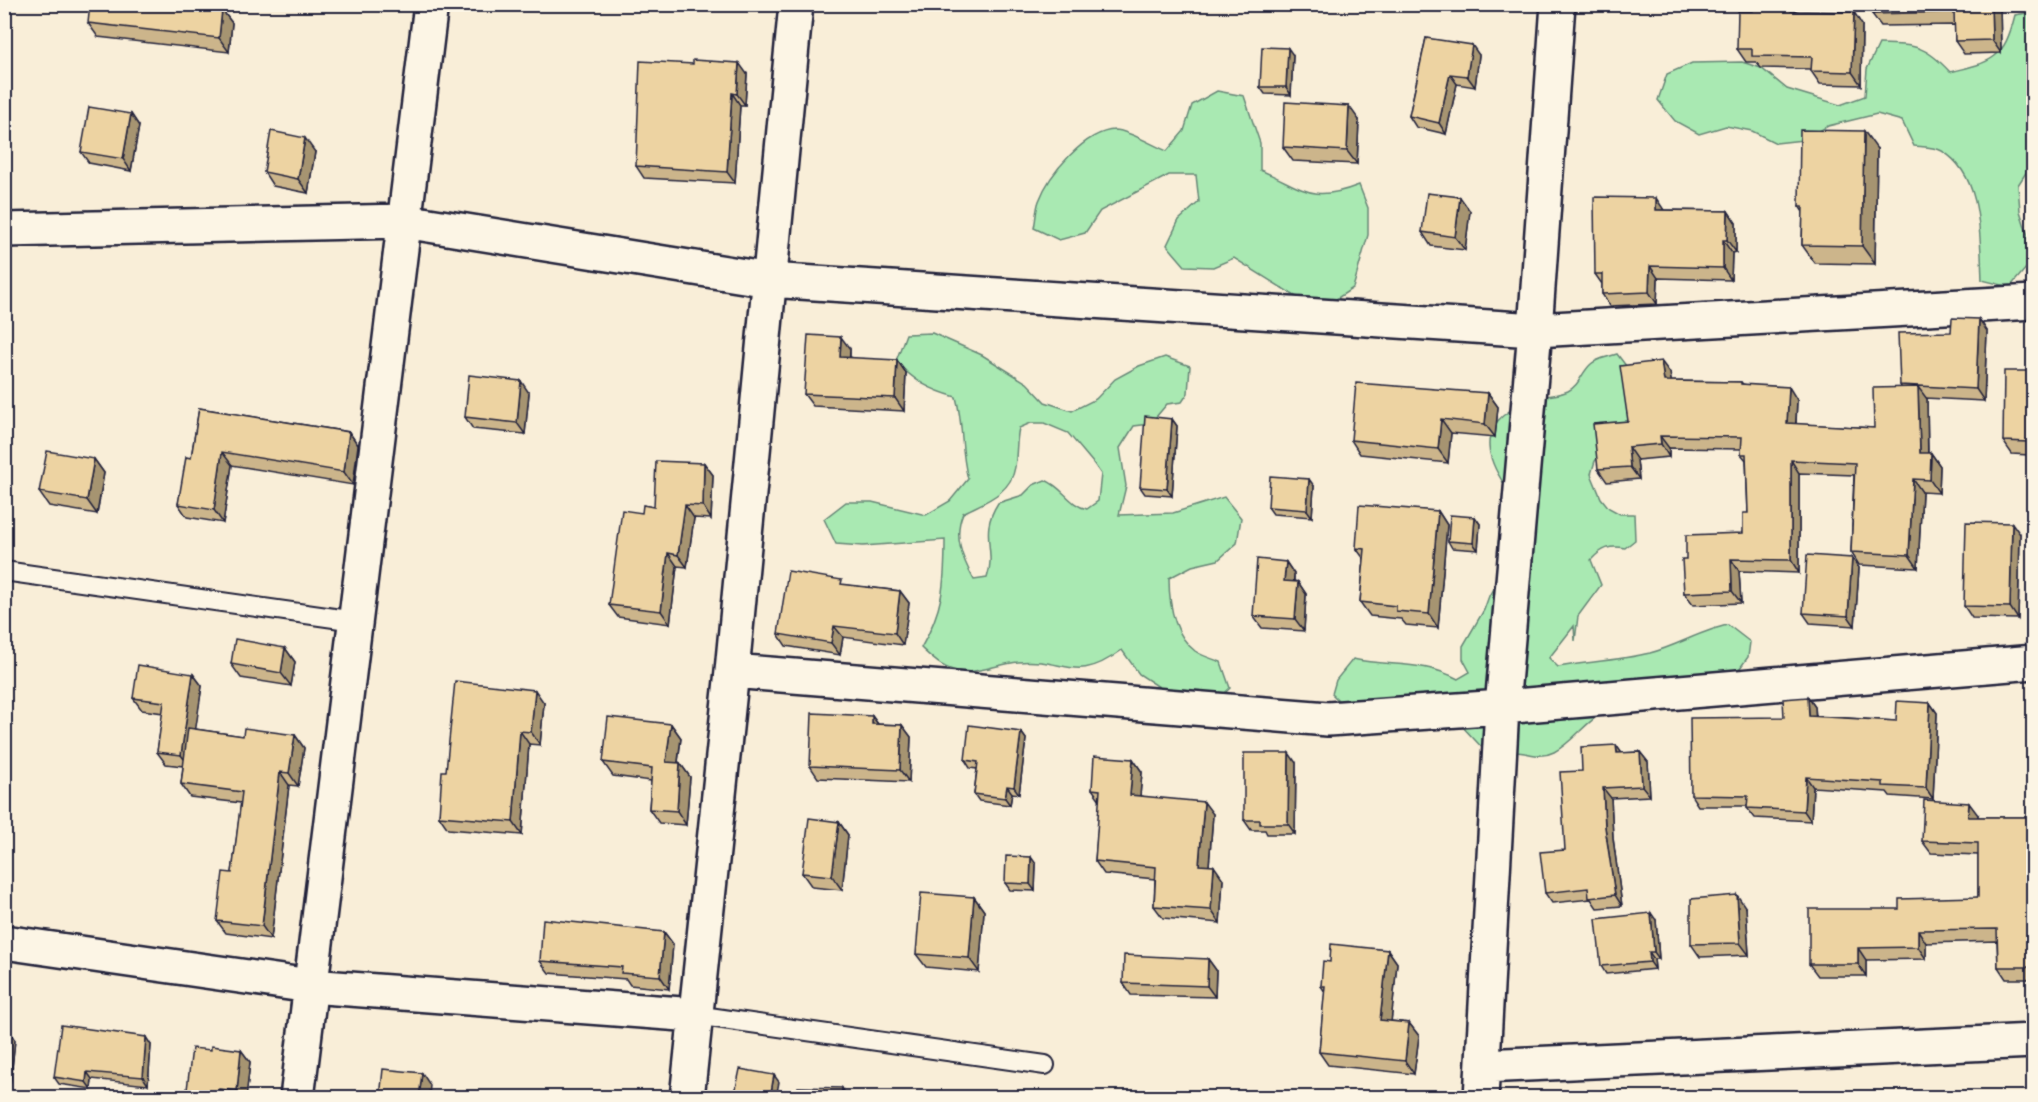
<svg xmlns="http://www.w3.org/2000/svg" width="2038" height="1102" font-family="'Playpen Sans',sans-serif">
	<rect width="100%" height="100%" fill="#f9eed8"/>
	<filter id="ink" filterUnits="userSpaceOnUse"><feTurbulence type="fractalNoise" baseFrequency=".0167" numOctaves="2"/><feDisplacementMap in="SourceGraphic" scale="12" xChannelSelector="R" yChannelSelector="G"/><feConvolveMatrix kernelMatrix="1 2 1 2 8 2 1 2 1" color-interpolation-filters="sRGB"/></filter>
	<g filter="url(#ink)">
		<path fill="#a9e9b2" stroke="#668676" stroke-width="1.5" fill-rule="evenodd" d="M2033,12V162L2018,185L2020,211L2028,236L2027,267L2010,287L1982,280C1980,238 1983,175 1942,151C1935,147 1922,147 1914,146L1902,121L1877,114L1828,126L1803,140L1776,143L1752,131L1726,126L1699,134L1675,121L1658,100L1667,74L1692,63L1742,62L1761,68L1787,89L1840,105L1865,96L1867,69L1879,44C1916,45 1925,45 1950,72C1993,62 2004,59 2015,15Z
			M1217,91L1244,96L1260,143V170C1304,188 1310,204 1359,185L1368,208V235L1353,288L1330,303L1303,301L1234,258L1213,267L1185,266L1167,245L1179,220L1199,202L1196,175H1169L1100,211L1085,233L1059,240L1034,228C1036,219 1036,209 1039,201C1049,174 1085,131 1115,130C1128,130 1154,146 1167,151L1184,131L1192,105Z
			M932,333L982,355L1027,383L1045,402L1072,411L1096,399L1115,379L1139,366L1165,357L1190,366L1188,393L1182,402L1167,404L1150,424L1134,426L1120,448L1126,486L1119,515L1173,513L1224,497L1241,518L1237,543L1218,560L1192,566L1169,578C1169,604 1173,634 1195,651C1202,656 1213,659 1221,662L1230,688L1210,707L1162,689L1139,674L1122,650C1073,686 1066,657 1018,662C1004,663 975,673 964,672C944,670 935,661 921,648C943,610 945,584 945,540L863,546L836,544L824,519L846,502H872L926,515L950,501L968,479C960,449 964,427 956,397C931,390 913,381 896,361L906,334ZM1031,423H1044L1068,433L1094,464L1101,474L1098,501L1087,509C1069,505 1063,487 1045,480L1033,485L1023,495L998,503C978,534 997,549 987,578L974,580C962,558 953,536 963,513C984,502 1011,494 1015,467C1017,454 1016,442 1019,428Z
			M1617,354L1633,375L1634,415L1595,461L1591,474L1601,498L1609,508L1620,514H1634L1635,540L1625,548C1610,545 1602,548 1591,560L1601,585L1578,616L1575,641L1574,626L1549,658L1558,667C1589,662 1620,660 1650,653C1677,646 1702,630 1728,625L1750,642L1748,657L1740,668L1606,711C1585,721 1574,742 1554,752C1538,760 1528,751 1513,752C1505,752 1497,754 1489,755L1460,724L1341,703L1332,694L1336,680L1353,659C1390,667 1423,660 1458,679L1470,672L1463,659V646L1484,610L1489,596L1503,570L1498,543L1509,491C1490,465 1476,434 1508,412C1514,408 1521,402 1528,400C1541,395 1555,397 1568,391C1580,385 1581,373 1591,364C1597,358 1609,357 1617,354Z"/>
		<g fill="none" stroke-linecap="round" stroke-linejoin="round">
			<g stroke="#22223b" stroke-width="22">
				<path id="lane" d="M4,571L355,621
					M695,1015L1045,1065"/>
			</g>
			<g stroke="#22223b" stroke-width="38">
				<path id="street" d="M4,230L404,221L769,280L1535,330L2034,302
					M732,671L1328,719L1502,707L2034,662
					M4,942L310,986L695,1015
					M1483,1066L2034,1041
					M297,1098L431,4
					M687,1098L732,671L796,4
					M1481,1098L1502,707L1535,330L1558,4"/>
			</g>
			<use href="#lane" stroke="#fcf5e5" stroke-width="18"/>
			<use href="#street" stroke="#fcf5e5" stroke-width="33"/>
		</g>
		<path fill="#ccb58b" stroke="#22223b" stroke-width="1.5" d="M1791,4L1796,11L1862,25L1861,85L1820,84L1811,71V69L1761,68L1756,62H1746L1737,49L1753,11Z
			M2000,4L2001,53L1964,54L1955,41V25L1881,26L1872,14Z
			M222,10L232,23L229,52L98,37L88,23Z
			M1426,38L1479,55L1475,87L1457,84L1446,134L1416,127L1409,116Z
			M1293,55L1291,95L1265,94L1260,87Z
			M747,74L745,105H740L735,183L644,178L636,166Z
			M131,114L139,126L131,171L89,163L81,152Z
			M1359,120L1357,164L1293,161L1283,147Z
			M1877,149L1875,264L1815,263L1802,245L1803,212L1799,206Z
			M315,152L308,193L273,186L264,172Z
			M1664,210L1728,211L1736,223V252L1732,253L1731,280L1658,278L1657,304L1610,306L1602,294V284L1595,274Z
			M1470,211L1465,250L1431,246L1422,232Z
			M1979,319L1987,331L1984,401L1925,398L1927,399L1928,453H1931L1940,466L1939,493L1922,492L1918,568L1859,565L1851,552L1854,475L1799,473V573L1739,571L1741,603L1693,605L1684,593L1686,559L1743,533L1748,513L1746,460L1741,454L1742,449L1669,448V457L1637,460L1639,479L1607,482L1598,469L1628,421L1670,373L1671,381L1741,382L1743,384L1797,400L1796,424L1874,428L1901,387L1900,385L1951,332Z
			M850,349V357L906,373L904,411L813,406L804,394Z
			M2034,371V508L2027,499L2029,455L2012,454L2003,441Z
			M529,393L525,434L473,429L465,417Z
			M1488,393L1498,407L1495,437L1451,433L1448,463L1360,454L1351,440Z
			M199,408L349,432L358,445L353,485L232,465L223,523L187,517L178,504L191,458Z
			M1172,419L1177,426L1172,496L1145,494L1140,487Z
			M94,459L104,473L97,514L49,506L39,492Z
			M704,463L713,475L711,519L694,518L687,567L677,566L670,624L618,617L609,605L642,513L654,507Z
			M1314,486L1312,517L1273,514L1268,507Z
			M1438,511L1447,525L1438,628L1406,625L1401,619L1370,616L1360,602L1364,559L1356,548Z
			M1475,517L1480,524L1478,550L1452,548L1448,541Z
			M2020,534L2018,619L1972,618L1964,606Z
			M1852,558L1859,568L1855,626L1810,623L1803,613Z
			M1286,562L1294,574V581L1298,582L1306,594L1304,631L1262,628L1253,616Z
			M845,585L900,591L909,603L903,645L843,637L840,655L786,646L778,634Z
			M285,648L295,662L291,686L241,678L231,664Z
			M193,674L202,686L195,729L243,736L295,735L304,748L298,786L289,785L271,939L226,933L217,921L232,873L241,803L190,797L181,784L183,766L166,764L157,752L163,713L142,710L133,698Z
			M1808,697L1815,707L1816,716L1896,721L1930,703L1937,713L1933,799L1890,796L1887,792L1813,787L1811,821L1755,818L1747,808L1748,806H1698L1691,795Z
			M544,703L540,745L529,744L522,835L448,829L439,816L446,771Z
			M872,716L878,724L902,725L911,737L909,782L818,778L810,766Z
			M671,724L681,738L678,763H680L690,777L686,825L659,823L649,809L651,781L613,776L603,762Z
			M1021,732L1026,739L1019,794L1012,793L1010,805L979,801L974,794L977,769L970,768L965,760Z
			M1616,745L1621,753L1640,752L1648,762L1650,796L1611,798L1613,838L1622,906L1597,908L1591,899L1552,903L1545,893L1565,850L1582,771Z
			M1133,759L1142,772L1140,796L1213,814L1209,866L1223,879L1220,923L1163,918L1154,906L1155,879L1104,874L1095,861L1100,800L1092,789Z
			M1296,763L1295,834H1267L1265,830H1251L1244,820Z
			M1978,815L1977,817H2034V979H2006L1998,967L1997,941L1926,943V959L1866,960V976H1818L1809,964L1899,909L1978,897V855L1931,853L1922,841Z
			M839,822L848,835L842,890L812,887L802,873Z
			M1036,864L1035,891L1010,890L1005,883Z
			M974,897L984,911L979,972L926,967L916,954Z
			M1746,908L1749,955L1700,957L1691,944Z
			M1656,920L1659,959H1654L1655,969L1606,974L1601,966Z
			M664,932L673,944L669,989L630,985L626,979L549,973L540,961Z
			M1388,950L1397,963L1391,1021L1409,1023L1419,1036L1414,1074L1328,1065L1319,1052L1325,992L1321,986L1330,962Z
			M1208,959L1216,970L1215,997L1131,995L1123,983Z
			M4,1026L15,1040L9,1095L4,1094Z
			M151,1045L148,1085L92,1079L91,1089L59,1084L54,1077Z
			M211,1050H241L250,1062L246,1098H186Z"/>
		<path fill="#a69471" stroke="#22223b" stroke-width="1.5" d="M1791,4L1800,17L1791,11Z
			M1991,4H2000L2001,53L1992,40Z
			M222,10L232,23L229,52L219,38Z
			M1854,12L1862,25L1861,85L1852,72Z
			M1472,45L1479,55L1475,87L1467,76Z
			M1288,48L1293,55L1291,95L1286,87Z
			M739,63L747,74L745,105L737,94Z
			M1450,74L1457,84L1446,134L1439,123Z
			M732,93L740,105L735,183L727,172Z
			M1349,106L1359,120L1357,164L1347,151Z
			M131,114L139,126L131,171L123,159Z
			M1864,131L1877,149L1875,264L1862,246Z
			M305,138L315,152L308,193L298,179Z
			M1460,197L1470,211L1465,250L1455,237Z
			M1656,198L1664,210H1656Z
			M1728,211L1736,223V252L1727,240Z
			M1723,240L1732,253L1731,280L1723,268Z
			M1650,266L1658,278L1657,304L1649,292Z
			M1979,319L1987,331L1984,401L1976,389Z
			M841,337L850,349L849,369L840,357Z
			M897,360L906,373L904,411L895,398Z
			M1661,361L1670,373L1673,394L1664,381Z
			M521,381L529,393L525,434L517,423Z
			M1789,387L1797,400L1795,436L1787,423Z
			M1918,387L1927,399L1928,465L1920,453Z
			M1488,393L1498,407L1495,437L1485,424Z
			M1172,419L1177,426L1172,496L1167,489Z
			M1441,419L1451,433L1448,463L1438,449Z
			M349,432L358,445L353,485L344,472Z
			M1660,436L1669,448V457L1661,444Z
			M1628,447L1637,460L1639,479L1630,467Z
			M222,452L232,465L223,523L214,510Z
			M1931,453L1940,466L1939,493L1930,480Z
			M94,459L104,473L97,514L87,500Z
			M1791,460L1799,473V573L1791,560Z
			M704,463L713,475L711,519L703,506Z
			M1309,479L1314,486L1312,517L1307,510Z
			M1913,479L1922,492L1918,568L1909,555Z
			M685,505L694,518L687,567L678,555Z
			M1438,511L1447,525L1438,628L1429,614Z
			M1475,517L1480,524L1478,550L1473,543Z
			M2012,523L2020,534L2018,619L2010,607Z
			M668,553L677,566L670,624L661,611Z
			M1852,558L1859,568L1855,626L1848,616Z
			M1731,559L1739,571L1741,603L1732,591Z
			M1286,562L1294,574L1293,593L1284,581Z
			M1298,582L1306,594L1304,631L1295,619Z
			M900,591L909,603L903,645L895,633Z
			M834,626L843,637L840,655L831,643Z
			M285,648L295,662L291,686L281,673Z
			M193,674L202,686L190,767L181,755Z
			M535,690L544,703L540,745L531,732Z
			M1808,697L1815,707L1816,726L1809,716Z
			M1930,703L1937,713L1933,799L1926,788Z
			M872,716L880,727L872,724Z
			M671,724L681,738L676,776L666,762Z
			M902,725L911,737L909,782L900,770Z
			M520,731L529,744L522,835L513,822Z
			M1021,732L1026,739L1019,794L1014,787Z
			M295,735L304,748L298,786L289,773Z
			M1616,745L1624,756L1617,753Z
			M1640,752L1648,762L1650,796L1642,786Z
			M1289,753L1296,763L1295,834L1288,824Z
			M1133,759L1142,772L1139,808L1130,795Z
			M680,763L690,777L686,825L677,811Z
			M280,772L289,785L271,939L262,926Z
			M1806,777L1813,787L1811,821L1804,811Z
			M1007,786L1012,793L1010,805L1005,798Z
			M1603,788L1611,798L1613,838L1622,906L1615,895L1605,827Z
			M1204,802L1213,814L1208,878L1199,865Z
			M1969,803L1978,815L1977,829L1968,817Z
			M839,822L848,835L842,890L832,876Z
			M1031,857L1036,864L1035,891L1030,884Z
			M1214,866L1223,879L1220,923L1211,910Z
			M1737,895L1746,908L1749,955L1740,943Z
			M974,897L984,911L979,972L969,958Z
			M1651,913L1656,920L1659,959L1654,952Z
			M1918,930L1926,943V959L1918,947Z
			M664,932L673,944L669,989L660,976Z
			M1858,948L1866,960V976L1858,964Z
			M1388,950L1397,963L1390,1033L1380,1020Z
			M1649,952L1654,959L1655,969L1650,962Z
			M1208,959L1216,970L1215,997L1207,986Z
			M1409,1023L1419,1036L1414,1074L1405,1061Z
			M5,1026L15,1040L9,1095L4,1088Z
			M146,1037L151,1045L148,1085L143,1077Z
			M241,1050L250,1062L246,1098H241L237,1091Z
			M87,1072L92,1079L91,1089L86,1082Z
			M422,1073L430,1085L429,1098H419Z
			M774,1075L779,1082L776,1098H770Z
			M842,1088L848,1098H841Z
			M219,1089L224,1098H218Z"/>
		<path fill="#edd3a2" stroke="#22223b" stroke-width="1.5" d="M90,4H166L222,10L219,38L88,23Z
			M1753,4H1791V11L1854,12L1852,72L1811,71L1812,57L1752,56V49H1737L1738,11H1753Z
			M1872,4H1991L1992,40L1955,41L1954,12L1872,14Z
			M1426,38L1472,45L1467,76L1450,74L1439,123L1409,116Z
			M1262,47L1288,48L1286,87H1260Z
			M693,60L739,63L737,94L732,93L727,172L636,166L640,61L693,64Z
			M1285,102L1349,106L1347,151L1283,147Z
			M89,107L131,114L123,159L81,152Z
			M1800,130L1864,131L1862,246L1802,245L1803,206H1799Z
			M271,131L305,138L298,179L264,172Z
			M1427,193L1460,197L1455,237L1422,232Z
			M1594,197L1656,198V210L1728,211L1727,240H1723V268L1650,266L1649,292L1602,294V274H1595Z
			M1952,318L1979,319L1976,389L1900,385L1898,333L1951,332Z
			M808,335L841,337L840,357L897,360L895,398L804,394Z
			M1661,361L1664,381L1741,382V384L1789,387L1787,423L1874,428L1873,388L1918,387L1920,453H1931L1930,480L1913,479L1909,555L1851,552L1855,463L1791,460V560L1731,559L1732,591L1684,593L1682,559H1686V535L1743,533V513H1748L1746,454H1741L1742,437L1660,436L1661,444L1628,447L1630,467L1598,469L1593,424L1628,421L1620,366Z
			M2004,371H2034V499H2027L2029,442L2003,441Z
			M469,375L521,381L517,423L465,417Z
			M1356,383L1488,393L1485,424L1441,419L1438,449L1351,440Z
			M199,408L349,432L344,472L222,452L214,510L178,504L186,457L191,458Z
			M1145,416L1172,419L1167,489L1140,487Z
			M47,451L94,459L87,500L39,492Z
			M656,461L704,463L703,506L685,505L678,555L668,553L661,611L609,605L622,510L642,513L643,505L654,507Z
			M1270,476L1309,479L1307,510L1268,507Z
			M1359,505L1438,511L1429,614L1396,611V606L1360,602L1365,549L1356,548Z
			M1450,515L1475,517L1473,543L1448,541Z
			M1966,522L2012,523L2010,607L1964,606Z
			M1807,555L1852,558L1848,616L1803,613Z
			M1257,559L1286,562L1284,581L1298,582L1295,619L1253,616Z
			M788,571L842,580L841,584L900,591L895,633L834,626L831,643L778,634Z
			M235,639L285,648L281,673L231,664Z
			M138,665L193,674L181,755L157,752L164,702L133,698Z
			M455,681L535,690L531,732L520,731L513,822L439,816L442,771H446Z
			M1808,697L1809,716L1896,721L1897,701L1930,703L1926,788L1883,786V782L1806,777L1804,811L1747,808L1748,796L1691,795L1690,718L1784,717L1783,699Z
			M812,713L872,716V724L902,725L900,770L810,766Z
			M608,717L671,724L666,762L680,763L677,811L649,809L652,768L603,762Z
			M969,725L1021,732L1014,787L1007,786L1005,798L974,794L978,762L965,760Z
			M188,728L243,736L244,728L295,735L289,773L280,772L262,926L217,921L223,872L232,873L242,792L181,784Z
			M1616,745L1617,753L1640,752L1642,786L1603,788L1605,827L1615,895L1589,898L1588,888L1545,893L1540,852L1565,850L1560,772L1582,771L1581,747Z
			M1244,753H1289L1288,824H1260V820H1244Z
			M1094,756L1133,759L1130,795L1204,802L1199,865L1214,866L1211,910L1154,906L1156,867L1095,861L1100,790L1092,789Z
			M1924,800L1969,803L1968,817H2034V967H1998L1997,929L1918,930V947L1858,948V964H1809V909H1899V899L1978,897V843L1922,841Z
			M809,818L839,822L832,876L802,873Z
			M1006,856L1031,857L1030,884L1005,883Z
			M921,893L974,897L969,958L916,954Z
			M1737,895L1740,943L1691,944V899Z
			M1651,913L1654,952H1649L1650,962L1601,966L1596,919Z
			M543,919L664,932L660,976L621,973L622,967L540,961Z
			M1331,944L1388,950L1380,1020L1409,1023L1405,1061L1319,1052L1325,986H1321L1323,961L1330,962Z
			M1124,955L1208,959L1207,986L1123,983Z
			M61,1025L146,1037L143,1077L87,1072L86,1082L54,1077Z
			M211,1046L241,1050L237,1091L219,1089L218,1098H186L192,1048L211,1050Z
			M383,1069L422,1073L419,1098H380Z
			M740,1069L774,1075L770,1098H734Z
			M798,1087L842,1088L841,1098H798Z"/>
	</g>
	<rect width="2038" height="1102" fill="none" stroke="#fcf5e5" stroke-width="24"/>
	<rect x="12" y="12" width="2014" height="1078" fill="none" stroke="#22223b" stroke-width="2" filter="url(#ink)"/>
</svg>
